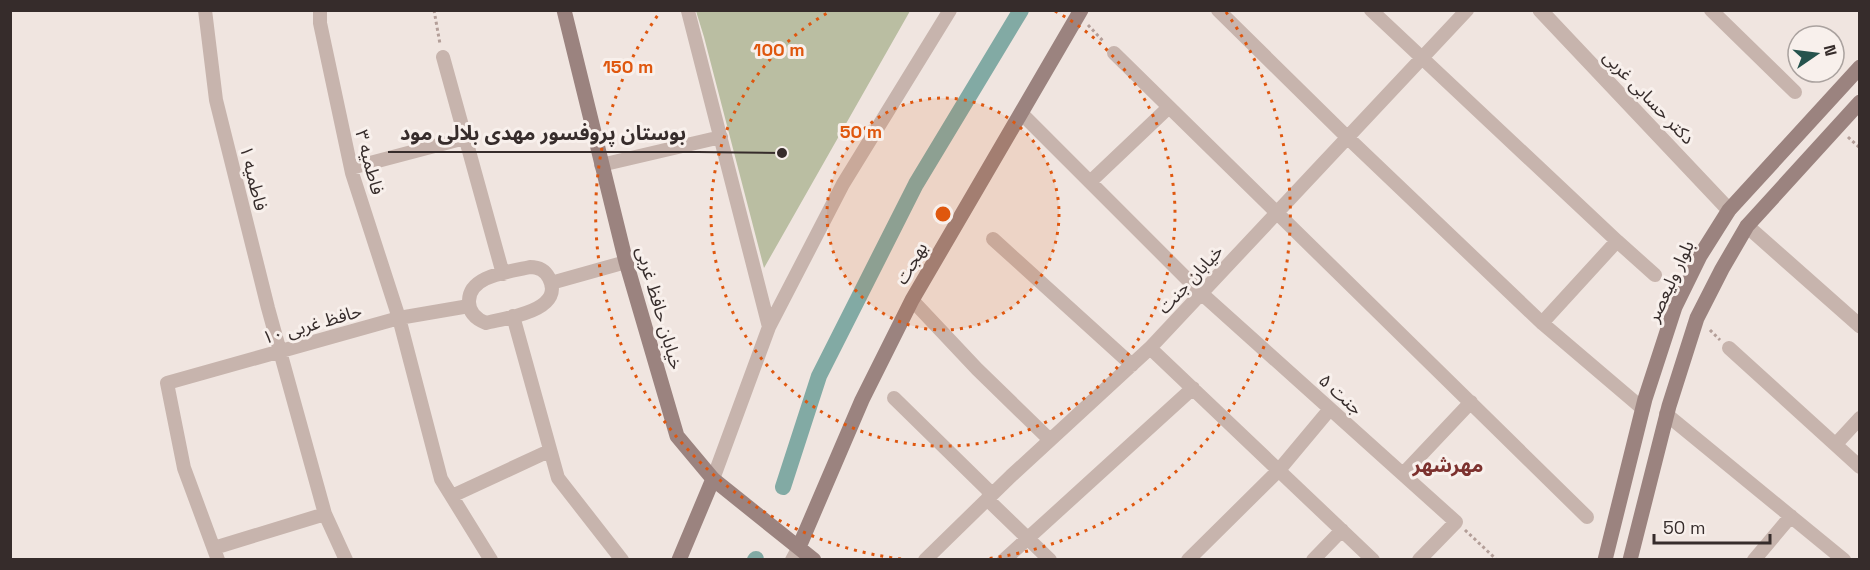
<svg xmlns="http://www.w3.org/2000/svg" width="1870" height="570" font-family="'Space Grotesk','Noto Sans Arabic',sans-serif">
	<rect width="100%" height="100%" fill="#f0e5e0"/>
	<path fill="#babea2" d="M696,11H910L764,268L704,37Z"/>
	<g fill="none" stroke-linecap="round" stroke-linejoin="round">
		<path stroke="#82aaa4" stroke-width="16" d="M783,487L819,376L916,184L1021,10
			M755,560L756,559"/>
		<path stroke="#b39e98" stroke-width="3" stroke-dasharray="3 3" stroke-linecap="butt" d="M434,10L440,44
			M1088,25L1104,42
			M1848,137L1860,148
			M1710,330L1720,340
			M1465,530L1497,560"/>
		<path stroke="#c7b4ad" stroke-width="14" d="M205,10L216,100L268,308L325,514L346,560
			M320,10V23L352,173L399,318L441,479L491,560
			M1218,10L1348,138L1542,323L1643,409
			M1371,10L1617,241L1655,275
			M1711,10L1795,92
			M688,11L769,327
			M1114,53L1587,517
			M443,57L503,274
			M1021,113L1201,293L1456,522L1419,560
			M601,165L721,137
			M351,168L465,138
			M1090,182L1168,108
			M993,239L1132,365
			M530,267C539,267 545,270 549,278C566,311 505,318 486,323C476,319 469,313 469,302C468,275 510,272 530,267Z
			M551,283L626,262
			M912,300L977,369L1050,440
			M513,316L558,478L622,560
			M1542,323L1617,241
			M1150,348L1373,560
			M1729,348L1860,467
			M894,398L992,494
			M1666,414L1844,560
			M1836,444L1860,418
			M1403,474L1471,402
			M713,479L769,327L843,184L950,10
			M452,496L549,451
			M987,499L1050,560
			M214,548L325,514
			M218,560L184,468L167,383L399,318L469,306
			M792,560L799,547
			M925,560L1011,476L1150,348L1467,10
			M1004,560L1193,388
			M1188,560L1279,470L1330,409
			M1313,560L1342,530
			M1754,560L1791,516"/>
		<path stroke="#c7b4ad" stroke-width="15" d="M1540,10L1729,210
			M1747,226L1860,326"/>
		<path stroke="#9b837f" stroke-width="15" d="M564,10L626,262L677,436L713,479L814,560
			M799,547L862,400L912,300L1081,10
			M679,560L713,479
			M1605,560L1645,399L1675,307L1700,256L1729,210L1860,67
			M1630,560L1669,406L1697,318L1722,269L1747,226L1860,102"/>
	</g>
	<circle cx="943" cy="214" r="116" fill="#df570e" fill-opacity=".12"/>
	<g fill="none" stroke="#df570e" stroke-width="3" stroke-dasharray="3 6">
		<circle cx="943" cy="214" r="116"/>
		<path d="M1055 11A232 232 0 1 1 831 11"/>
		<path d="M901 559A348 348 0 0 1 660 12M1226 12A348 348 0 0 1 985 559"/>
	</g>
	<g text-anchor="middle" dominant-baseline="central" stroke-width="6" stroke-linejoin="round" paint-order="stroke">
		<g font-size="18" fill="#362c2b" stroke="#f8f0ec">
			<text transform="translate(1649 97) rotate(46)">دکتر حسابی غربی</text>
			<text transform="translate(370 162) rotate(75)">فاطمیه ۳</text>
			<text transform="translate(254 178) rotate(76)">فاطمیه ۱</text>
			<text transform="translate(911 263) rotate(-60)">بهجت</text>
			<text transform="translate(1190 279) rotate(-47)">خیابان جنت</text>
			<text transform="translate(1670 281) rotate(-65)">بلوار ولیعصر</text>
			<text transform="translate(660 308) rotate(74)">خیابان حافظ غربی</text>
			<text transform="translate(312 324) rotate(-16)">حافظ غربی ۱۰</text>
			<text transform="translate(1341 394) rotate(42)">جنت ۵</text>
		</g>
		<g font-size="20" font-weight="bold" fill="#7c312e" stroke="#f8f0ec">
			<text x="1448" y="465">مهرشهر</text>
		</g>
	</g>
	<circle cx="943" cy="214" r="9" fill="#df570e" stroke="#f8f0ec" stroke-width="3"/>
	<g font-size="18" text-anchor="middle" font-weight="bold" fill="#df570e" stroke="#f8f0ec" stroke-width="6" stroke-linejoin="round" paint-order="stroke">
		<text x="779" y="56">100 m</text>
		<text x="628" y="73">150 m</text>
		<text x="861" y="138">50 m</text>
	</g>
	<path fill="none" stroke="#362c2b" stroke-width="2" d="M782 153L698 152H388"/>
	<circle fill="#362c2b" stroke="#f8f0ec" stroke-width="2" cx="782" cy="153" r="6"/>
	<g font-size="20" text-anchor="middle" font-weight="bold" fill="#362c2b" stroke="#f8f0ec" stroke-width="6" stroke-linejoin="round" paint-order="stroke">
		<text x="543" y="140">بوستان پروفسور مهدی بلالی مود</text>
	</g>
	<rect width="1870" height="570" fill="none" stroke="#362c2b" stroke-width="24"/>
	<g transform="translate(1816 54) rotate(76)"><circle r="28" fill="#f8f0ec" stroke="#aaa29f" stroke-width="1.5"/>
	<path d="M0-4.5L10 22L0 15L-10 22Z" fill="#25534d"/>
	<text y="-9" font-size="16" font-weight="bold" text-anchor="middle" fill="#362c2b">N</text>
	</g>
	<path d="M1654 534v9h116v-9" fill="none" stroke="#362c2b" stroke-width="3"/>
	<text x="1663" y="534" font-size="18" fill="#362c2b" stroke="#f8f0ec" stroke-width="4.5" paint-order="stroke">50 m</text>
</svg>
